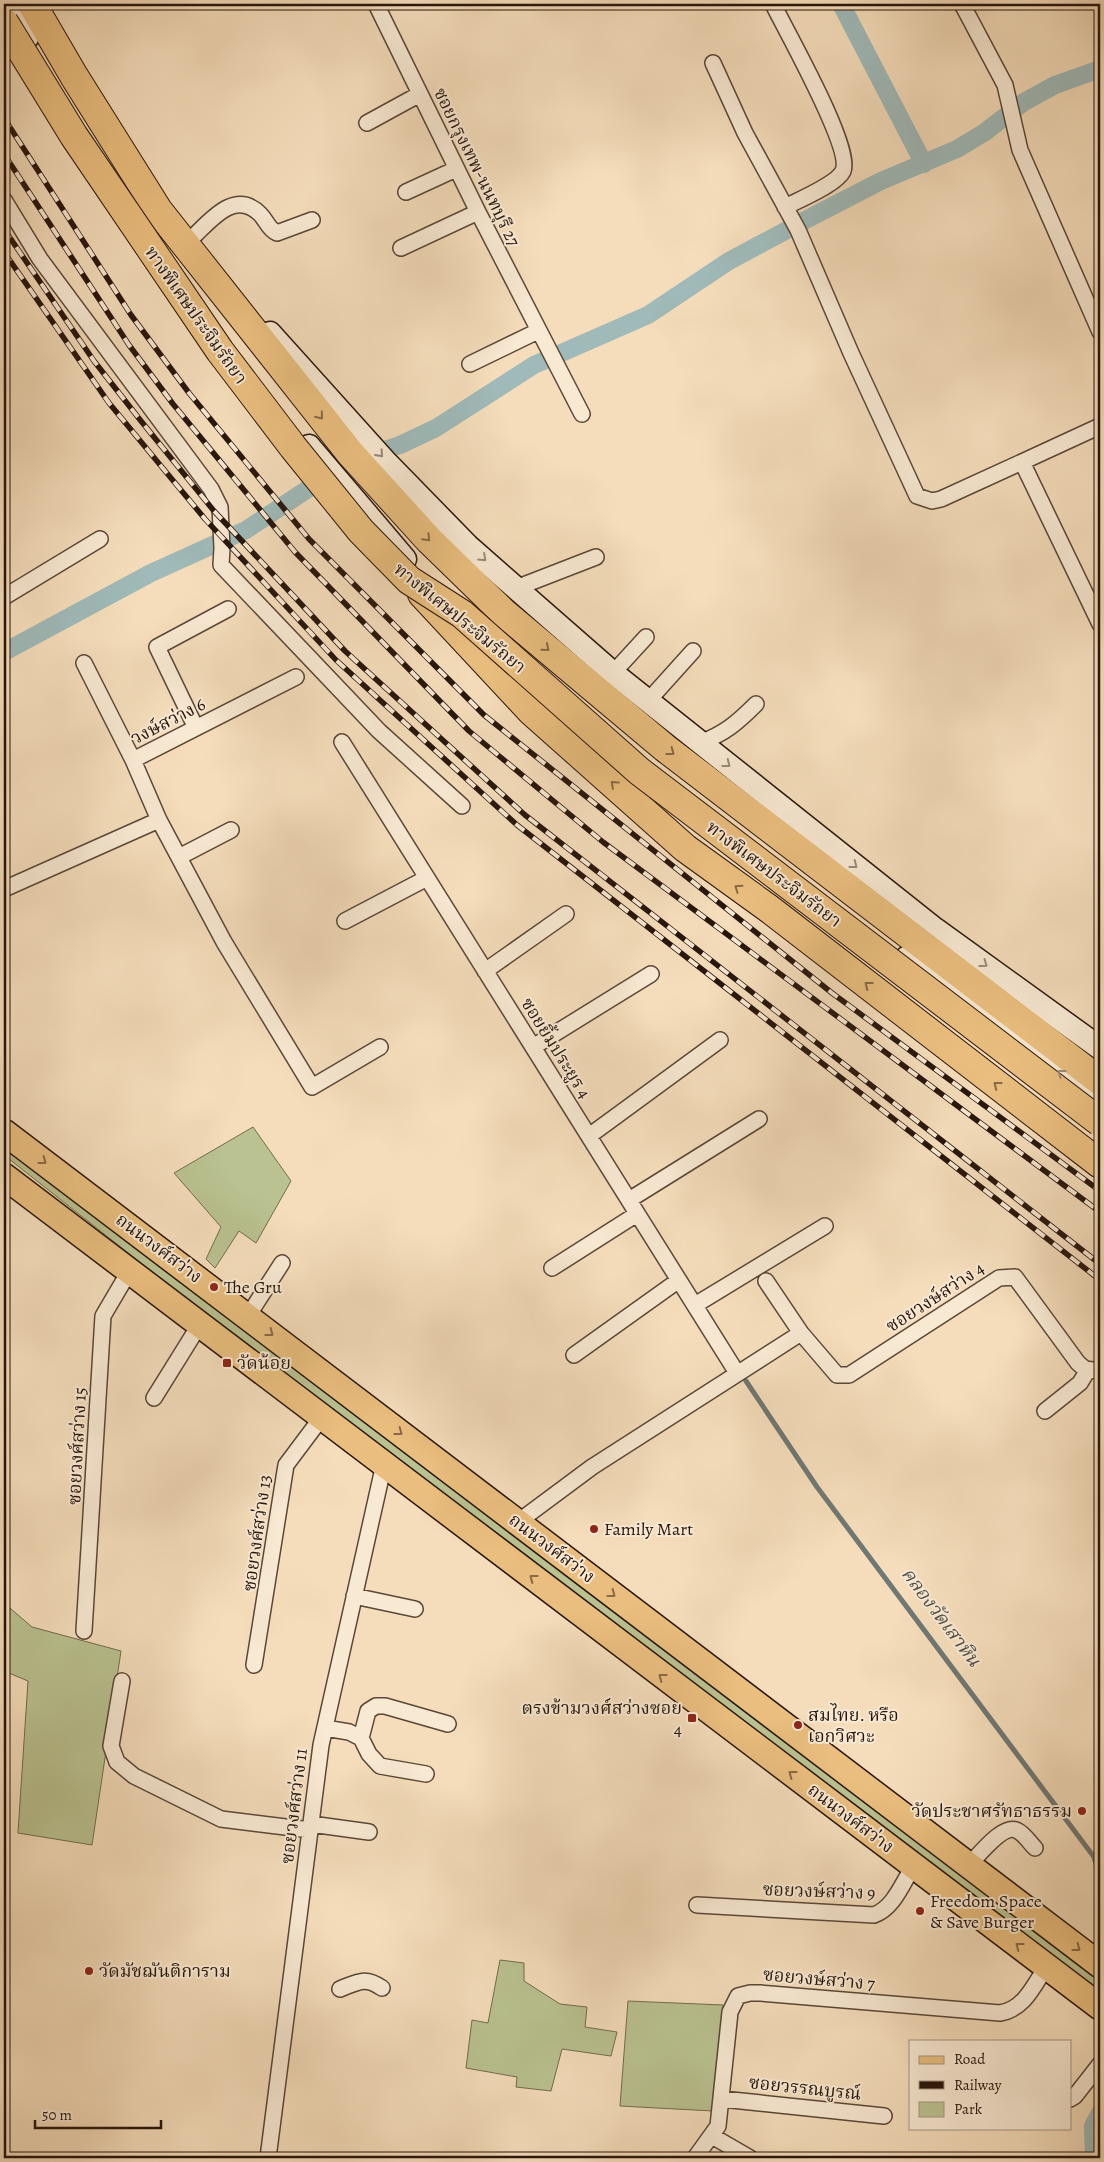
<svg xmlns="http://www.w3.org/2000/svg" width="1104" height="2162" font-family="Alegreya,'Noto Serif Thai',serif">
	<rect width="100%" height="100%" fill="#f5ddbb"/>
	<filter id="stains"><feTurbulence type="fractalNoise" baseFrequency=".004" numOctaves="4"/><feColorMatrix values="0 0 0 0 .2 0 0 0 0 .09 0 0 0 0 .02 0 0 0 .5 -.17"/></filter>
	<radialGradient id="worn" r=".72"><stop offset=".6" stop-color="#630" stop-opacity="0"/><stop offset="1" stop-color="#630" stop-opacity=".3"/></radialGradient>
	<path fill="#bac291" stroke="#706c4f" d="M253,1127L291,1181L256,1243L239,1231L215,1268L206,1259L221,1227L174,1173Z
		M4,1145L1100,1978V1991L189,1301L4,1155Z
		M4,1603L32,1627L121,1651L92,1845L18,1833L28,1681L4,1671Z
		M500,1960L524,1963V1981L560,2004L587,2007L585,2027L617,2032L611,2056L562,2049L551,2091L516,2087L517,2077L466,2068L472,2020L488,2023Z
		M628,2001L723,2005L713,2111L620,2106Z"/>
	<g fill="none" stroke-linecap="round" stroke-linejoin="round">
		<path stroke="#6f7874" stroke-width="5" d="M746,1381L817,1487L1094,1857L1100,1878"/>
		<path stroke="#9fbab9" stroke-width="18" d="M841,4L924,164
			M4,652L151,573L246,530L350,461L400,445L436,428L534,365L648,315L729,261L815,215L881,181L957,149L985,132L1024,102L1055,85L1100,69
			M1094,2158L1093,2126L1100,2113"/>
		<g stroke="#5a4738" stroke-width="18">
			<path id="street" d="M376,4L478,212L582,414
				M773,4C786,31 853,148 843,171C837,184 799,200 785,207
				M962,4L1005,85L1020,150L1100,332
				M713,63L745,133L798,230L851,353L917,496L932,501L941,499L1022,462L1100,624
				M367,123L420,94
				M406,192L456,169
				M4,200L40,259L211,489L220,507L222,548L221,565L379,731L462,806
				M193,237C211,220 235,189 260,214C267,221 268,229 277,233L312,220
				M401,248L478,212
				M470,364L538,331
				M1022,462L1100,426
				M516,588L596,557
				M4,597L100,539
				M84,663L133,760
				M613,673L646,637
				M648,701L693,651
				M196,728L157,647L228,609
				M342,742L737,1373
				M700,743C725,733 736,724 756,704
				M159,820L224,942L312,1087L380,1047
				M179,857L231,830
				M4,889L159,820L133,760L296,677
				M345,921L427,878
				M485,971L566,914
				M533,1047L651,974
				M589,1136L720,1040
				M629,1200L759,1119
				M552,1268L637,1214
				M766,1281L801,1333L837,1375H849L999,1278L1015,1277L1078,1363L1085,1369L1100,1371
				M695,1305L825,1226
				M248,1316L282,1263
				M574,1355L679,1280
				M154,1398L200,1324
				M1045,1411L1080,1383L1088,1370
				M518,1522L592,1467L801,1333
				M354,1596L415,1609
				M84,1631L103,1316L130,1270
				M254,1665L286,1465L322,1417
				M122,1681L111,1746L117,1762L134,1776L221,1819L310,1830
				M325,1728L349,1732L361,1738L369,1754L380,1766L426,1774
				M361,1738L368,1711L376,1706H385L448,1724
				M311,1824L369,1832
				M969,1865C979,1855 1004,1822 1018,1831C1024,1834 1030,1843 1035,1848
				M697,1905L874,1915C894,1908 903,1882 914,1865
				M340,1989C358,1982 365,1976 382,1988
				M722,2099L884,2116
				M1070,2099L1075,2096L1100,2064
				M712,2136L750,2158
				M268,2158L321,1745L384,1464
				M695,2158L718,2126L730,2012L738,1996L750,1993H760L1000,2013C1024,2009 1033,1987 1046,1967"/>
		</g>
		<g stroke="#27150d" stroke-width="25">
			<path id="secondary" d="M8,4L27,38
				M270,333L387,463L468,546L613,673L935,929L1100,1048
				M309,446L405,559
				M906,958L1100,1102"/>
		</g>
		<g stroke="#27150d" stroke-width="28">
			<path id="primary" d="M4,1132L1100,1965
				M4,1176L1100,2007"/>
		</g>
		<g stroke="#27150d" stroke-width="30">
			<path id="highway" d="M32,4L74,76L158,210L350,453L429,540L504,613L665,748L1100,1081
				M422,594L531,711L685,848L768,908L1100,1164"/>
		</g>
		<use href="#street" stroke="#f8e9d3" stroke-width="15"/>
		<use href="#secondary" stroke="#f8e9d3" stroke-width="22"/>
		<use href="#primary" stroke="#eabe7e" stroke-width="25"/>
		<use href="#highway" stroke="#eabe7e" stroke-width="28"/>
		<g stroke="#27150d" stroke-width="5.5">
			<path id="rail" d="M4,118L131,315L189,393L309,539L484,715L832,993L1100,1191
				M4,154L129,345L173,404L295,552L469,731L603,842L1100,1212
				M4,229L94,361L141,421L214,511L345,651L525,815L1100,1264
				M4,252L109,403L161,466L205,519L336,660L517,825L1100,1280"/>
		</g>
		<use href="#rail" stroke="#f8e9d3" stroke-width="4" stroke-dasharray="11" stroke-linecap="butt"/>
		<g stroke="#27150d" stroke-width="30" stroke-linecap="butt">
			<path id="highway-bridge" d="M4,22L74,136L220,351L293,447L361,531L409,580L462,614L639,771L1100,1122"/>
		</g>
		<use href="#highway-bridge" stroke="#eabe7e" stroke-width="28"/>
	</g>
	<defs><path id="oneway-chevron" d="M-2-3.5L2.5 0L-2 3.5" fill="none" stroke-width="1.6" stroke-linecap="round" stroke-linejoin="round" transform="scale(1.25)"/></defs>
	<g stroke="#886a46">
		<use href="#oneway-chevron" transform="translate(320 416) rotate(51)"/>
		<use href="#oneway-chevron" transform="translate(427 538) rotate(46)"/>
		<use href="#oneway-chevron" transform="translate(546 648) rotate(40)"/>
		<use href="#oneway-chevron" transform="translate(671 752) rotate(37)"/>
		<use href="#oneway-chevron" transform="translate(614 784) rotate(-138)"/>
		<use href="#oneway-chevron" transform="translate(738 888) rotate(-145)"/>
		<use href="#oneway-chevron" transform="translate(868 985) rotate(-142)"/>
		<use href="#oneway-chevron" transform="translate(997 1085) rotate(-142)"/>
		<use href="#oneway-chevron" transform="translate(43 1161) rotate(37)"/>
		<use href="#oneway-chevron" transform="translate(270 1333) rotate(37)"/>
		<use href="#oneway-chevron" transform="translate(399 1432) rotate(37)"/>
		<use href="#oneway-chevron" transform="translate(533 1578) rotate(-143)"/>
		<use href="#oneway-chevron" transform="translate(612 1594) rotate(37)"/>
		<use href="#oneway-chevron" transform="translate(662 1677) rotate(-143)"/>
		<use href="#oneway-chevron" transform="translate(792 1774) rotate(-143)"/>
		<use href="#oneway-chevron" transform="translate(1019 1946) rotate(-142)"/>
		<use href="#oneway-chevron" transform="translate(1077 1948) rotate(37)"/>
	</g>
	<g stroke="#9a8a7a">
		<use href="#oneway-chevron" transform="translate(380 454) rotate(48)"/>
		<use href="#oneway-chevron" transform="translate(483 558) rotate(43)"/>
		<use href="#oneway-chevron" transform="translate(727 764) rotate(38)"/>
		<use href="#oneway-chevron" transform="translate(854 865) rotate(38)"/>
		<use href="#oneway-chevron" transform="translate(984 964) rotate(36)"/>
		<use href="#oneway-chevron" transform="translate(1061 1073) rotate(-143)"/>
	</g>
	<g fill="#8f2418" stroke="#f8e9d3" stroke-width="2">
		<circle cx="214" cy="1287" r="5"/>
		<rect x="222" y="1358" width="10" height="10" rx="2.5"/>
		<circle cx="594" cy="1529" r="5"/>
		<rect x="687" y="1713" width="10" height="10" rx="2.5"/>
		<circle cx="798" cy="1725" r="5"/>
		<circle cx="1082" cy="1811" r="5"/>
		<circle cx="920" cy="1911" r="5"/>
		<circle cx="89" cy="1971" r="5"/>
	</g>
	<g text-anchor="middle" dominant-baseline="central" stroke-width="4" stroke-linejoin="round" paint-order="stroke">
		<g font-size="18" fill="#27150d" stroke="#f8e9d3">
			<text transform="translate(477 167) rotate(64)">ซอยกรุงเทพ-นนทบุรี 27</text>
			<text transform="translate(196 315) rotate(55)">ทางพิเศษประจิมรัถยา</text>
			<text transform="translate(460 618) rotate(39)">ทางพิเศษประจิมรัถยา</text>
			<text transform="translate(168 721) rotate(-27)">วงษ์สว่าง 6</text>
			<text transform="translate(774 874) rotate(37)">ทางพิเศษประจิมรัถยา</text>
			<text transform="translate(556 1048) rotate(58)">ซอยยิ้มประยูร 4</text>
			<text transform="translate(159 1248) rotate(37)">ถนนวงศ์สว่าง</text>
			<text transform="translate(935 1297) rotate(-33)">ซอยวงษ์สว่าง 4</text>
			<text transform="translate(77 1446) rotate(-87)">ซอยวงศ์สว่าง 15</text>
			<text transform="translate(257 1533) rotate(-82)">ซอยวงศ์สว่าง 13</text>
			<text transform="translate(552 1548) rotate(37)">ถนนวงศ์สว่าง</text>
			<text transform="translate(294 1806) rotate(-83)">ซอยวงศ์สว่าง 11</text>
			<text transform="translate(851 1818) rotate(37)">ถนนวงศ์สว่าง</text>
			<text transform="translate(819 1891) rotate(2)">ซอยวงษ์สว่าง 9</text>
			<text transform="translate(819 1979) rotate(5)">ซอยวงษ์สว่าง 7</text>
			<text transform="translate(805 2088) rotate(6)">ซอยวรรณบูรณ์</text>
		</g>
		<g font-size="18" fill="#27150d" stroke="#f8e9d3" text-anchor="start">
			<text x="224" y="1287">The Gru</text>
			<text x="237" y="1363">วัดน้อย</text>
			<text x="604" y="1529">Family Mart</text>
			<text x="682" y="1708" text-anchor="end">ตรงข้ามวงศ์สว่างซอย<tspan x="682" dy="21">4</tspan></text>
			<text x="808" y="1715">สมไทย. หรือ<tspan x="808" dy="21">เอกวิศวะ</tspan></text>
			<text x="1072" y="1811" text-anchor="end">วัดประชาศรัทธาธรรม</text>
			<text x="930" y="1901">Freedom Space<tspan x="930" dy="21">&amp; Save Burger</tspan></text>
			<text x="99" y="1971">วัดมัชฌันติการาม</text>
		</g>
		<g font-size="19" font-style="italic" fill="#514f49" stroke="#f8e9d3">
			<text transform="translate(941 1617) rotate(53)">คลองวัดเสาหิน</text>
		</g>
	</g>
	<rect width="1104" height="2162" fill="none" stroke="#f5ddbb" stroke-width="20"/>
	<rect x="5" y="5" width="1094" height="2152" fill="none" stroke="#27150d" stroke-width="2.5"/>
	<rect x="10" y="10" width="1084" height="2142" fill="none" stroke="#27150d"/>
	<rect x="909" y="2040" width="162" height="90" fill="#f8e9d3" stroke="#a49484"/>
	<rect x="919" y="2056" width="25" height="8" fill="#eabe7e" stroke="#a49484"/>
	<text x="954" y="2064" font-size="15" fill="#27150d">Road</text>
	<rect x="919" y="2081" width="25" height="8" fill="#27150d" stroke="#a49484"/>
	<text x="954" y="2090" font-size="15" fill="#27150d">Railway</text>
	<rect x="919" y="2102" width="25" height="15" fill="#bac291" stroke="#a49484"/>
	<text x="954" y="2114" font-size="15" fill="#27150d">Park</text>
	<path d="M35 2120v8h126v-8" fill="none" stroke="#27150d" stroke-width="2.5"/>
	<text x="42" y="2120" font-size="15" fill="#27150d" stroke="#f8e9d3" stroke-width="4" paint-order="stroke">50 m</text>
	<rect width="100%" height="100%" filter="url(#stains)"/>
	<rect width="100%" height="100%" fill="url(#worn)"/>
</svg>
